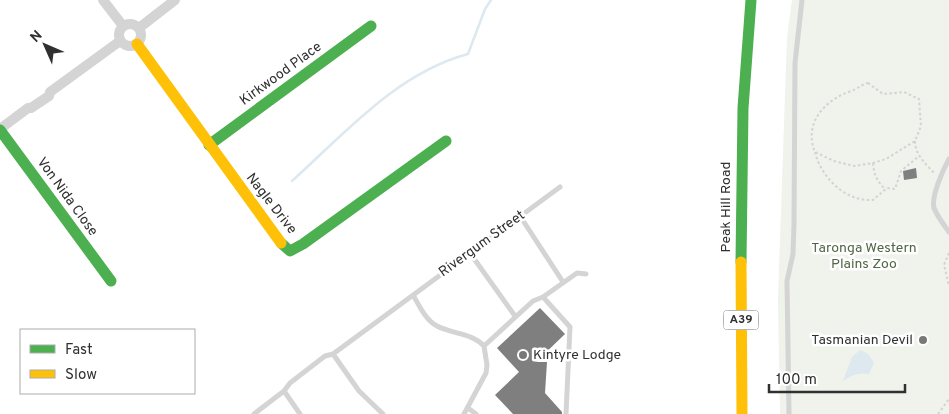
<svg xmlns="http://www.w3.org/2000/svg" width="949" height="414" font-family="Overpass,sans-serif">
	<rect width="100%" height="100%" fill="#fff"/>
	<path fill="#f0f2ec" d="M792,0H949V414H780L778,299L787,38Z"/>
	<path fill="#dde8ef" d="M860,350L868,354L874,363L869,374C858,372 852,375 843,381L852,357Z"/>
	<g fill="none" stroke-linecap="round" stroke-linejoin="round">
		<path stroke="#dde8ef" stroke-width="2.5" d="M292,181C345,133 397,73 468,54L485,9L491,0"/>
	</g>
	<path fill="#7f7f7f" d="M916,168L917,178L904,180L903,171Z
		M540,308L565,334L536,362H547L545,393L562,412V414H513L495,395L519,372L497,348Z"/>
	<g fill="none" stroke-linecap="round" stroke-linejoin="round">
		<path stroke="#d3d3d3" stroke-width="2" stroke-dasharray="2.5 2.5" stroke-linecap="butt" d="M868,83L883,94L904,92L919,99L921,126L915,141L886,159L873,163L854,166L834,161L815,152C803,123 825,100 851,91C858,89 860,85 868,83Z
			M915,141C915,155 926,164 935,174
			M815,152C819,171 837,193 857,198C862,200 868,200 873,200L887,188L895,189L901,171L919,156
			M873,163C874,175 877,181 885,189
			M949,253L944,265L949,286
			M938,414L949,399"/>
		<path stroke="#d4d4d4" stroke-width="5" d="M949,159C943,170 931,196 934,208C937,216 944,225 949,232
			M520,216L563,282
			M470,253L515,316
			M413,295C419,305 426,321 437,326C452,334 472,333 484,346
			M543,297L570,327L566,414
			M484,346L533,301L543,297L577,273L586,274
			M333,354L359,391L383,414
			M284,391L300,414
			M468,408L476,414
			M254,414L284,391L290,383L325,356L333,354L560,187
			M464,414L486,373L487,365L484,346
			M789,414L787,281L793,254L794,224L795,63L802,0"/>
		<path stroke="#d4d4d4" stroke-width="10" d="M103,0L123,26
			M119 35a11 11 0 1 1 22 0a11 11 0 1 1-22 0Z
			M139,28L175,0
			M0,129L28,108H31L49,96L50,92L120,41"/>
		<path stroke="#4caf50" stroke-width="11" d="M0,130L111,281
			M209,145L371,26
			M281,243L290,251L303,244L446,141
			M741,262L743,108L751,0"/>
		<path stroke="#ffc107" stroke-width="11" d="M137,44L281,243
			M741,262L742,414"/>
	</g>
	<g fill="#787878" stroke="#fff" stroke-width="2">
		<circle cx="923" cy="340" r="5"/>
		<circle cx="523" cy="355" r="5"/>
	</g>
	<g text-anchor="middle" dominant-baseline="central" stroke-width="5" stroke-linejoin="round" paint-order="stroke">
		<rect fill="#fff" stroke="#6e6e6e" stroke-width="1" x="723.5" y="310.5" width="35" height="19" rx="4"/>
		<g font-size="12" font-weight="bold" fill="#303030">
			<text x="741" y="320">A39</text>
		</g>
		<g font-size="14" fill="#303030" stroke="#fff">
			<text transform="translate(281 74) rotate(-36)">Kirkwood Place</text>
			<text transform="translate(67 197) rotate(54)">Von Nida Close</text>
			<text transform="translate(271 204) rotate(52)">Nagle Drive</text>
			<text transform="translate(726 207) rotate(-90)">Peak Hill Road</text>
			<text transform="translate(482 244) rotate(-36)">Rivergum Street</text>
		</g>
		<g font-size="14" fill="#536643" stroke="#fff">
			<text x="864" y="248">Taronga Western<tspan x="864" dy="16">Plains Zoo</tspan></text>
		</g>
		<g font-size="14" fill="#303030" stroke="#fff" text-anchor="end">
			<text x="913" y="340">Tasmanian Devil</text>
			<text x="533" y="355" text-anchor="start">Kintyre Lodge</text>
		</g>
	</g>
	<rect x="20" y="329" width="175" height="65" fill="#ffffff" stroke="#acacac"/>
	<rect x="30" y="345" width="25" height="8" fill="#4caf50" stroke="#acacac"/>
	<text x="65" y="354" font-size="15" fill="#303030">Fast</text>
	<rect x="30" y="370" width="25" height="8" fill="#ffc107" stroke="#acacac"/>
	<text x="65" y="379" font-size="15" fill="#303030">Slow</text>
	<g transform="translate(45 45) rotate(315)" stroke="#ffffff" stroke-width="4" paint-order="stroke">
	<path d="M0-4L9 19L0 12L-9 19Z" fill="#303030"/>
	<text y="-8" font-size="14" font-weight="bold" text-anchor="middle" fill="#303030">N</text>
	</g>
	<path d="M769 384v8h136v-8" fill="none" stroke="#303030" stroke-width="2.5"/>
	<text x="776" y="384" font-size="15" fill="#303030" stroke="#ffffff" stroke-width="4" paint-order="stroke">100 m</text>
</svg>
